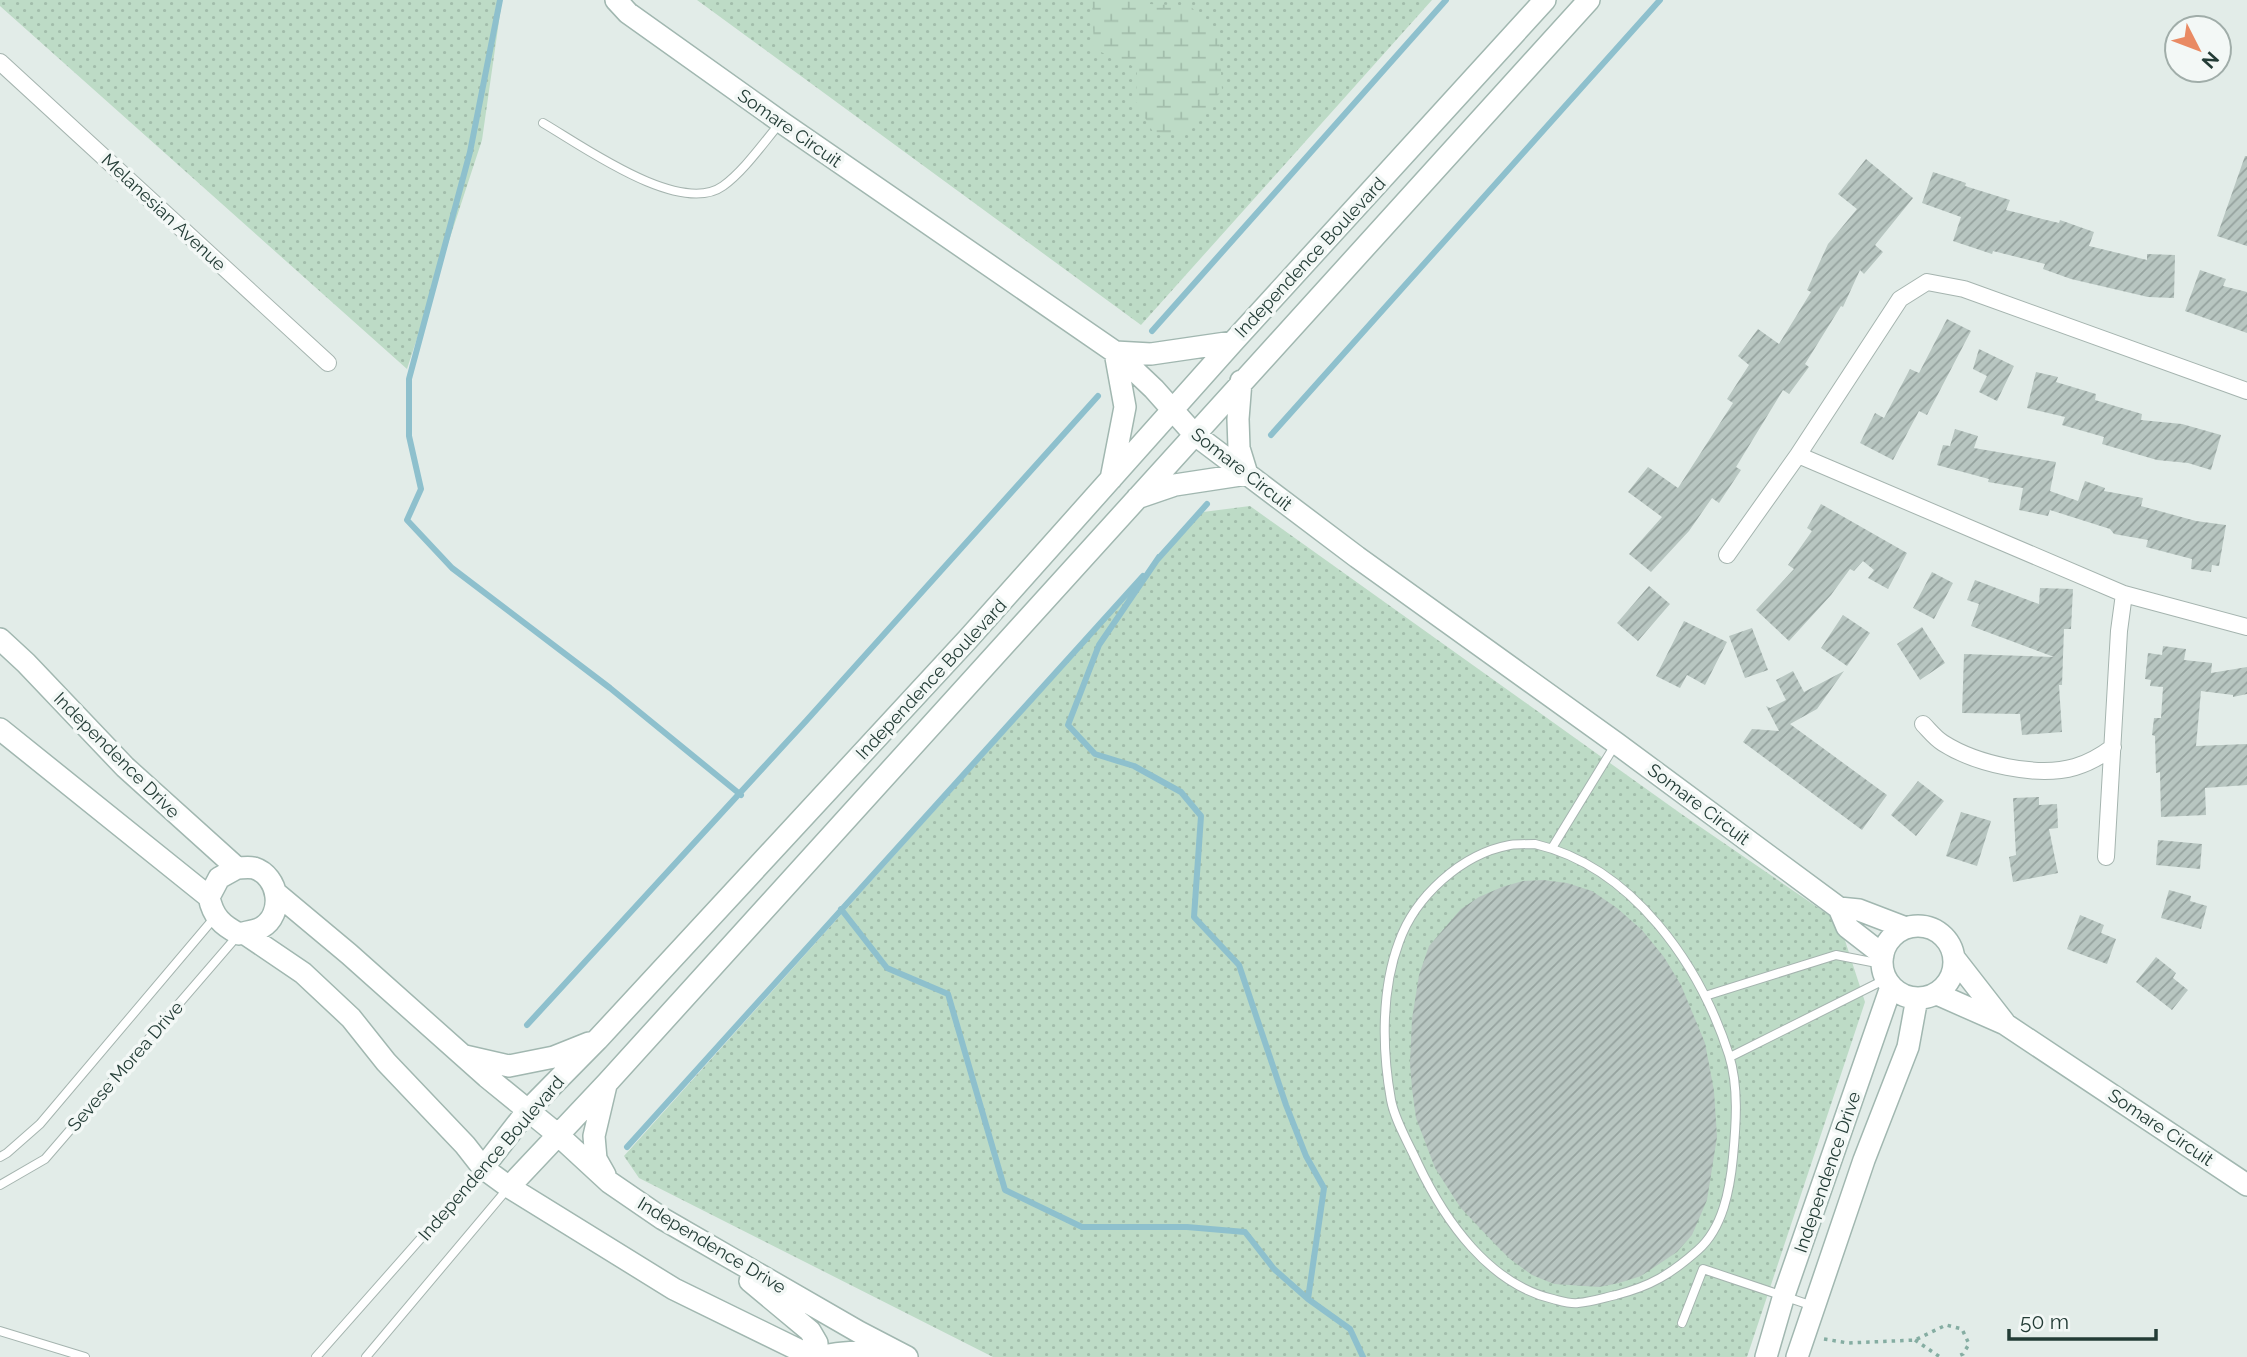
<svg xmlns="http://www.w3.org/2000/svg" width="2247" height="1357" font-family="Raleway,sans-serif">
	<defs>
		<pattern id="green-dots" width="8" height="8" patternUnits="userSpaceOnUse" patternTransform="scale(1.75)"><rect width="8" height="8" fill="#bddbc6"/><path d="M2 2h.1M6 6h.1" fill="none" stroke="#a2bdab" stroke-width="1.8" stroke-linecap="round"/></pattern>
		<pattern id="wetland-marsh" width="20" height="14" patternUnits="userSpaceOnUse" patternTransform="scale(1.75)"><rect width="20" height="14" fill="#bddbc6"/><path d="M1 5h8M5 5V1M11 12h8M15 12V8" fill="none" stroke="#a2bdab"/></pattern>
		<pattern id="building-hatch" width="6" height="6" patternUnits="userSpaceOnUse" patternTransform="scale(1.75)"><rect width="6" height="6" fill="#b8c6c1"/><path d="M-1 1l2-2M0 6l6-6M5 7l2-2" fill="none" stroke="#95a29e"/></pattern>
	</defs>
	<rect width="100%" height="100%" fill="#e2ece8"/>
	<path fill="url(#green-dots)" d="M0,0H502L482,140L407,369L0,6Z
		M697,0H1432L1141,325Z
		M1250,506L1680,813L1839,922L1865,1002L1747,1357H993L639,1178L624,1156L1203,512Z"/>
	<path fill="url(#wetland-marsh)" d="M1092,0H1149V4L1190,6L1219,34L1222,90L1187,135L1153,132L1136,102L1137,68L1094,49Z"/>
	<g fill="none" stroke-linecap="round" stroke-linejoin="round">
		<path stroke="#8ec0cd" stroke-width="6" d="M500,0L470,152L409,379V436L421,489L407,520L452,568L610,688L741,795
			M1152,331L1446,0
			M1271,435L1660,0
			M1159,557L1099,645L1068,725L1095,754L1134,766L1181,792L1201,816L1194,917L1239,965L1286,1105L1306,1156L1324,1188L1308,1299
			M1157,560L1207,504
			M841,909L887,968L948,994L1005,1190L1082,1227H1187L1245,1232L1274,1269L1308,1299L1350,1329L1363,1357
			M527,1025L806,721L1098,396
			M627,1147L1143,576"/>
	</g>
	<path fill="url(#building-hatch)" d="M2245,156H2247V246L2217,236Z
		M1866,159L1913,198L1875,245L1883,252L1864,274L1860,270L1843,307L1841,306L1805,364L1809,367L1789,394L1783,390L1736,467L1741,470L1719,503L1712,498L1689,531L1651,572L1629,554L1662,517L1628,492L1648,467L1678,488L1733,403L1727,399L1749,365L1738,356L1758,329L1779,344L1811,292L1807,290L1828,244L1857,209L1838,194Z
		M1933,172L1966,183L1965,186L2010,200L2006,210L2059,223L2060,220L2094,232L2089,246L2147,260V254L2175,255L2174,298L2148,297L2071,279L2043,269L2045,264L1993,251L1992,254L1953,241L1961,217L1922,203Z
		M2200,270L2226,279L2223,286L2247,292V333L2185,311Z
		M1947,319L1971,331L1927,415L1919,411L1893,460L1860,443L1875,413L1884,418L1910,369L1919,373Z
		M1979,349L2014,366L1997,401L1979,392L1987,376L1973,369Z
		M2036,372L2058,377L2056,382L2096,394L2095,400L2142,414L2141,420L2182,424L2221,435L2211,470L2188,463L2157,460L2102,444L2104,437L2062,425L2065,417L2027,408Z
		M1955,429L1978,436L1974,448L2056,462L2050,491L2078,501L2085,481L2105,488L2104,491L2143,498L2141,506L2196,521L2226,525L2219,566L2212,565L2211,572L2191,569L2192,559L2146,547L2148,540L2114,534L2110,529L2050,510L2048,516L2019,510L2023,488L1988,482L1989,479L1937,465L1943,445L1950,446Z
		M1821,504L1907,553L1888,589L1868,578L1874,570L1863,561L1854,571L1850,569L1831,595L1789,641L1756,610L1794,569L1788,565L1812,531L1807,528Z
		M1932,572L1953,583L1934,619L1913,608Z
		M1975,580L2039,604L2040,588L2073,589L2071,629H2064L2062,685H2059L2062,732L2022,735L2020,714L1962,713L1964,654L2054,657L1971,626L1979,604L1967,600Z
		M1649,586L1670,604L1638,641L1617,623Z
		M1843,615L1870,633L1847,666L1821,648Z
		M1684,621L1727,642L1705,685L1687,675L1680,688L1656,676Z
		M1922,627L1945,663L1920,680L1897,644Z
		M1752,628L1768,670L1745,678L1729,636Z
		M2163,646L2186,649L2184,660L2212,663L2211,673L2247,667V694L2233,697V695L2201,691L2196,746L2247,744V785L2205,788L2206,815L2161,817L2160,772L2156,773L2155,736L2152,735L2154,718H2161L2163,687L2150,686L2151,680L2145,679L2148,653L2162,655Z
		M1793,671L1804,692L1844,671L1817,709L1790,724L1887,795L1862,830L1743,742L1752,729L1779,731L1766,706L1770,708L1786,700L1776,680Z
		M1918,781L1944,801L1916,836L1891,815Z
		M2039,797V805L2057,804L2058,828L2049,829L2058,873L2013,882L2009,857L2016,855L2013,798Z
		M1961,812L1991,821L1977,866L1946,856Z
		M2158,840L2202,844L2200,869L2156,865Z
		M1543,880L1567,883L1592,891L1617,908L1642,930L1664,957L1681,985L1705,1043L1714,1091L1717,1137L1707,1200L1692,1235L1677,1252L1641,1276L1619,1283L1599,1287L1554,1284L1532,1275L1510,1259L1492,1241L1460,1207L1435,1168L1416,1118L1412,1089L1410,1063L1412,1019L1419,975L1429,946L1461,909L1479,897L1502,887L1523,881Z
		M2169,890L2191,896L2190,901L2207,906L2201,929L2161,918Z
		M2080,915L2104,925L2101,933L2116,939L2107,964L2067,949Z
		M2156,957L2176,973L2173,978L2188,990L2172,1010L2136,982Z"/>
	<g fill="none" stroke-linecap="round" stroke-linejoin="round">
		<g stroke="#a5b4af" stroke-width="10">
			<path id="lane" d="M543,123C581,145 680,217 723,186C744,171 764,142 781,122
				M1535,844C1633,867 1700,965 1729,1055C1739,1087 1736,1125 1733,1157C1730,1189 1723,1228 1698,1250C1671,1274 1651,1286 1616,1295C1603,1298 1591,1302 1578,1303C1570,1304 1561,1301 1553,1299C1489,1284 1445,1221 1418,1164C1409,1144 1395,1121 1391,1100C1382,1050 1381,990 1399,942C1415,897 1461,854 1510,845C1518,844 1527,844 1535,844Z
				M1552,848L1615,745
				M1705,996L1836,955L1882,964
				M1730,1057L1886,979
				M0,1157L7,1153L40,1124L215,917
				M0,1185L45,1159L239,934
				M1682,1323L1703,1269L1813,1306
				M0,1331L85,1357
				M316,1357L483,1168
				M366,1357L509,1187"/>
		</g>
		<g stroke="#a5b4af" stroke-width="18">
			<path id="street" d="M0,62L328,363
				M1798,455L2124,594L2119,631L2106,857
				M1727,555L1798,455L1900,299L1927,282L1964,289L2247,391
				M2124,594L2247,627
				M1923,724C1929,730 1935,738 1943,743C1976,764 2037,778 2075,767C2089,763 2101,756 2113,747"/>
		</g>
		<g stroke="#a1b7b0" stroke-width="24">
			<path id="secondary" d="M616,0L628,13L781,122L1115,352L1154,389L1194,434L1357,557L1616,743L1839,908L1859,910L1906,928
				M1115,352L1151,354L1233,342
				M1241,381L1238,419L1239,448L1247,474
				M1111,479L1125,407L1115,352
				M1137,498L1175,485L1247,474
				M0,639L26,663L125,767L237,868
				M0,729L209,897
				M237,868C242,868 248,867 254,868C279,876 285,914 261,928C255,931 246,932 239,934C222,925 213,917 209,897L219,878Z
				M276,893L349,954L487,1077L557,1134L609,1182L663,1219L859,1332L907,1357
				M1839,908L1847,927L1883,955
				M1882 962a36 36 0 1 1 72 0a36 36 0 1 1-72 0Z
				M244,933L303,973L351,1018L386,1062L465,1145L483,1168L509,1187L674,1289L813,1357
				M1955,959L2004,1022
				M1937,994L2005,1024L2247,1185
				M465,1056L509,1066L554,1057L589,1043
				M483,1168L528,1110L597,1040L968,639L1233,342L1545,0
				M605,1175L596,1159L594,1136L606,1085
				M509,1187L607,1083L1589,0
				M750,1281L810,1331L817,1343L815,1357
				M817,1357C839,1353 860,1349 881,1357
				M1766,1357L1784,1295L1891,987
				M1797,1357L1864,1160L1908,1047L1917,998"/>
		</g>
		<path stroke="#85ada2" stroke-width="3.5" stroke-dasharray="3.5 5" stroke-linecap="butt" d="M1824,1339L1848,1343L1915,1340L1946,1325L1962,1329L1969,1344L1963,1354L1956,1357
			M1915,1340L1940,1357"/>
		<use href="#lane" stroke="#fff" stroke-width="8"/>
		<use href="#street" stroke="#fff" stroke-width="16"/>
		<use href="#secondary" stroke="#fff" stroke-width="21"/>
	</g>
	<g text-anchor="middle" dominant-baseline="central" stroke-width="7" stroke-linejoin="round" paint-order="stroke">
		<g font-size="18" fill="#233c36" stroke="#f3f8f6">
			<text transform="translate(790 128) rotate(35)">Somare Circuit</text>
			<text transform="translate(164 212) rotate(43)">Melanesian Avenue</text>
			<text transform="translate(1310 257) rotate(-47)">Independence Boulevard</text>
			<text transform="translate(1242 469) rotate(38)">Somare Circuit</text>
			<text transform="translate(931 679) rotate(-47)">Independence Boulevard</text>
			<text transform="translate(117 755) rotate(45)">Independence Drive</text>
			<text transform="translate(1699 804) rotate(37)">Somare Circuit</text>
			<text transform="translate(125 1066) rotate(-49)">Sevese Morea Drive</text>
			<text transform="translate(2161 1127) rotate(34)">Somare Circuit</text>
			<text transform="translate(491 1158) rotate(-49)">Independence Boulevard</text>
			<text transform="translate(1827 1172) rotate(-71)">Independence Drive</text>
			<text transform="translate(712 1245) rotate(31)">Independence Drive</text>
		</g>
	</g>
	<g transform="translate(2198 49) rotate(132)"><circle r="33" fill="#f3f8f6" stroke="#a0ada9" stroke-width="2"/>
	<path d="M0-5L12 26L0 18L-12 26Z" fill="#e98a63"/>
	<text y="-10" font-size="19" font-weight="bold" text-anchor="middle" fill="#233c36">N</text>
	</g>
	<path d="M2009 1329v10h147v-10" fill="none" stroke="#233c36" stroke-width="3.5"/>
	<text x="2020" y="1329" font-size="21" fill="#233c36" stroke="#f3f8f6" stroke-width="5" paint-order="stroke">50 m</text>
</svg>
